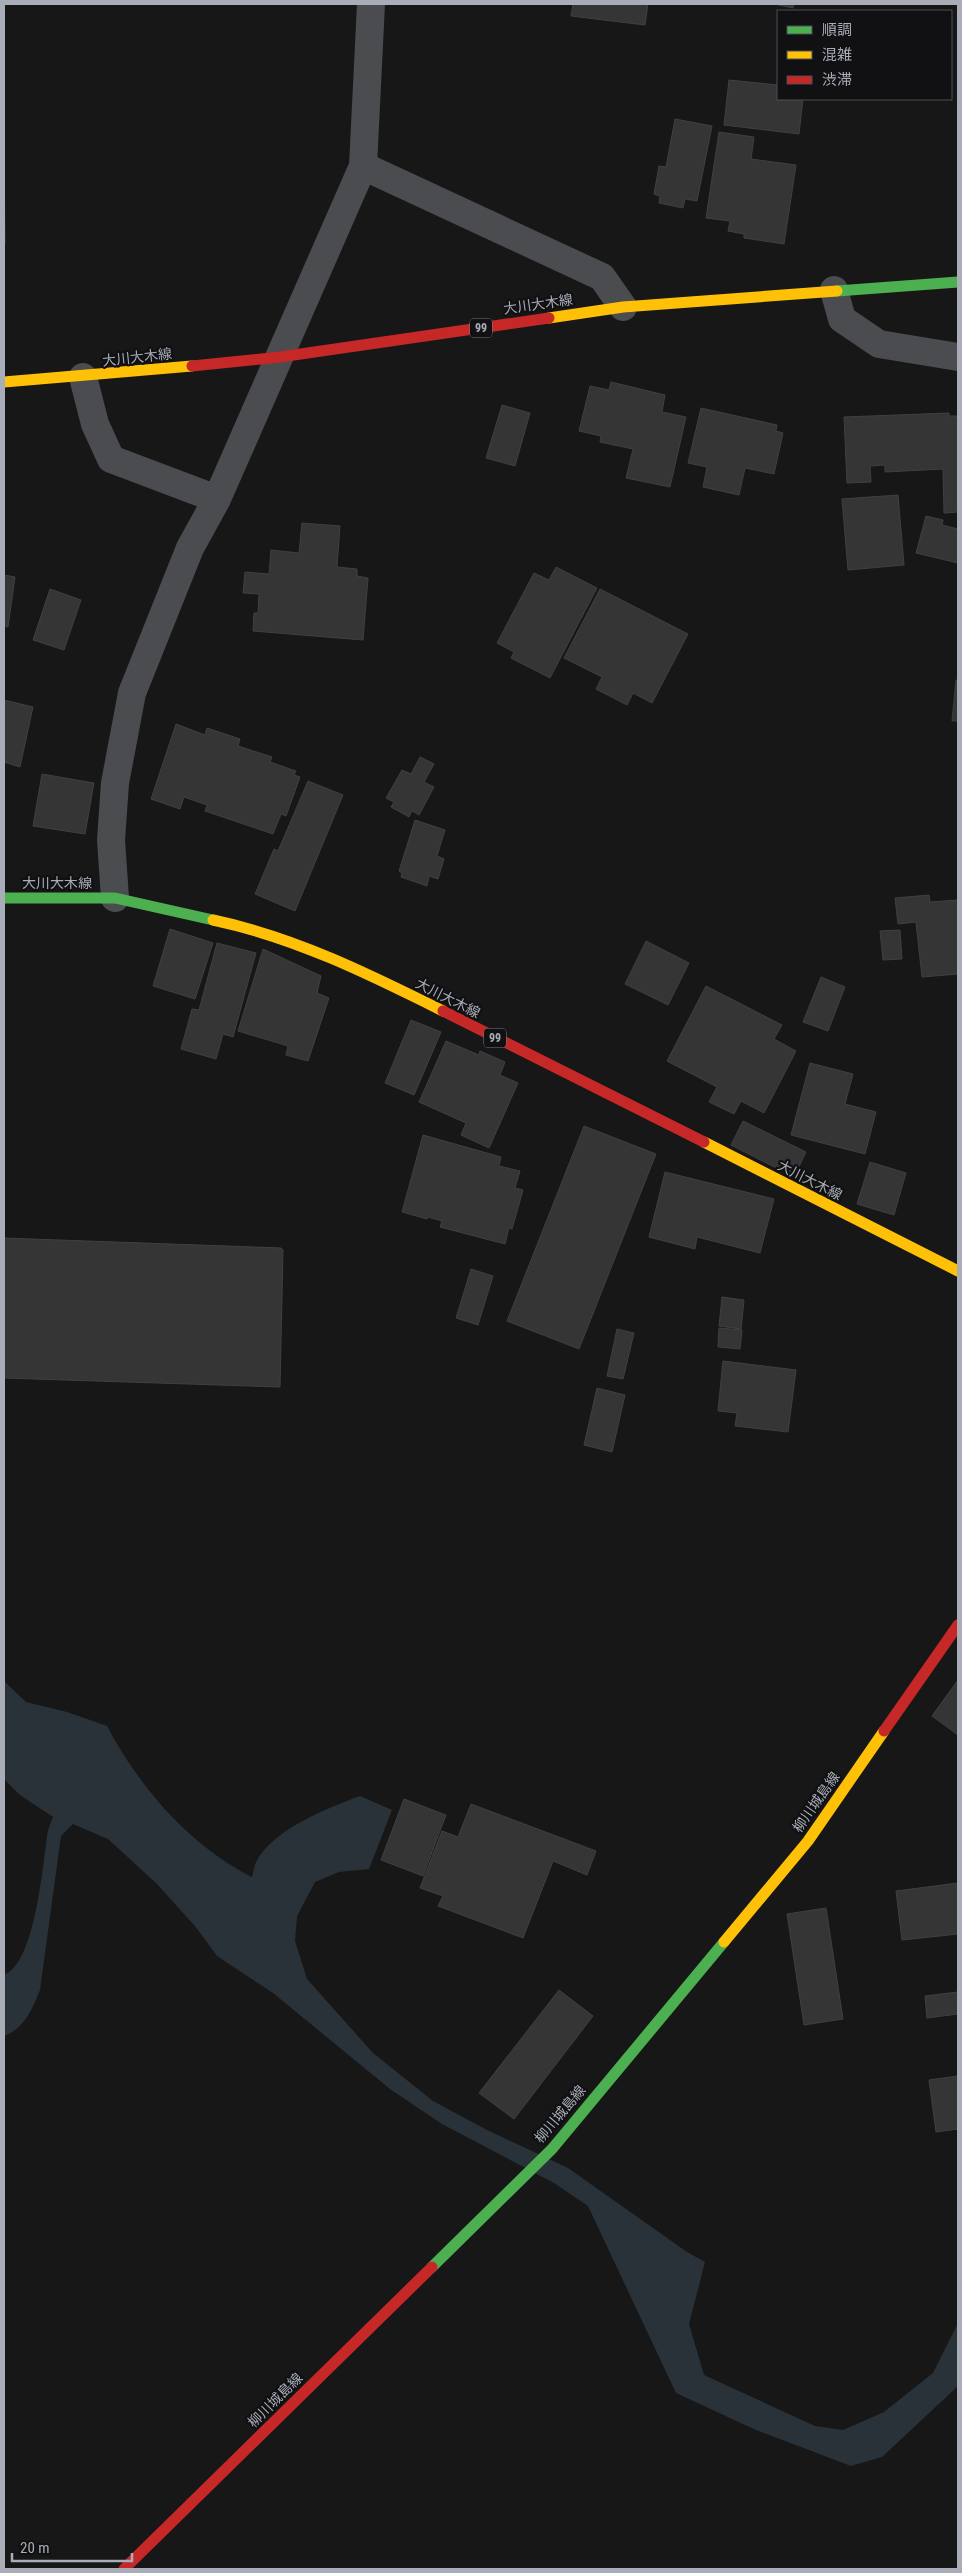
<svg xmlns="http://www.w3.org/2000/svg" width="962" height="2573" font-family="'Roboto Condensed','Noto Sans JP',sans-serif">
	<rect width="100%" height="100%" fill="#171717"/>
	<path fill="#2a3239" d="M4,1681L26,1702L67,1712L107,1726C139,1787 190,1846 252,1877C253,1873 254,1867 256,1862C273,1829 328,1808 360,1796L392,1810L369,1869L339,1872L315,1882L297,1916L295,1941L307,1979L373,2053L433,2101L487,2130L568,2168L687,2252L705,2262L689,2324L704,2375L815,2426L843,2430L884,2412L933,2373L958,2323V2386L882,2457L851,2466L756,2430L676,2393L588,2206L554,2183L442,2124L390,2089L273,1993L217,1956L195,1926L156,1883L108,1839L73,1824L61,1836L40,1990C33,2008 24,2029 4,2036V1975C36,1963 43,1861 48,1830L53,1817L20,1795L4,1779Z"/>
	<path fill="#353536" stroke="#3f4043" d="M573,4H648L645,25L571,16Z
		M774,4H794L793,8Z
		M729,80L778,85V99H803L799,134L724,125Z
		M675,119L712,126L697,201L685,199L683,208L659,203L660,196L654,194L659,166L666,167Z
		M719,132L754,137L751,159L796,165L784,244L744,238V234L728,231L730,221L706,218Z
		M4,161L5,243H4Z
		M611,382L665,395L662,412L686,417L670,487L626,478L633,449L600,442L601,436L579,431L590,386L609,390Z
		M502,405L530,413L515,466L486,458Z
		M701,408L777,425L776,431L783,433L774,474L745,468L739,495L703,487L707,467L688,463Z
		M949,413V416H958V512L944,513L943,469L885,472V465L870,466L871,482L847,483L844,417Z
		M898,495L904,565L848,570L842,499Z
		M926,516L943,520L942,525L958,529V563L916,553Z
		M302,523L340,526L337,567L357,569V576L368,578L363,640L253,631L254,613H258L259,594L243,593L245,572L269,574L271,550L299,553Z
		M556,567L597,588L550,678L511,658L514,652L497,643L534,573L549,580Z
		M4,575L15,577L8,627L4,626Z
		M50,589L81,600L64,650L33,640Z
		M600,589L688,634L652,703L633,693L627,705L596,689L602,677L564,658Z
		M956,680H958V721H952Z
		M4,700L33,707L20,767L4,762Z
		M176,724L205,735L207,728L240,739L238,746L272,757L270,762L296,771L294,775L300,777L286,816L281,814L273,834L205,811L207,805L184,797L180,809L151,799Z
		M420,757L434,764L424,782L434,787L419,815L412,811L409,817L391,807L394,802L386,798L402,770L411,774Z
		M42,774L94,783L85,834L33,826Z
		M308,781L343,795L295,911L255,894L274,849L278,851Z
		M415,820L445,830L437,856L444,859L438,879L429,876L427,886L401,877L402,873L399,871Z
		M929,895L930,902L958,900V974L922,977L916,922L898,924L895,898Z
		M170,929L213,943L195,999L153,986Z
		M900,930L902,959L883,960L880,931Z
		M646,941L689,963L668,1005L625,984Z
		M217,943L256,953L233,1037L223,1034L216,1059L181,1049L192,1009L199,1010Z
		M263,949L321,976L317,993L329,998L308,1061L286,1055L288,1046L238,1031Z
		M821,977L845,987L828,1031L803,1022Z
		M706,986L782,1025L774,1039L796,1051L764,1113L741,1101L734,1114L709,1102L717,1087L667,1061Z
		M411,1020L441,1032L414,1095L385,1083Z
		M446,1041L479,1055L480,1051L505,1062L500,1075L518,1083L489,1148L461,1135L466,1123L419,1102Z
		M810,1063L853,1074L845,1104L876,1112L865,1154L791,1135Z
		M743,1121L806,1152L794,1177L731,1145Z
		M584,1126L656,1154L579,1349L507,1321Z
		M423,1135L501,1157L499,1166L520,1171L515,1188L523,1190L512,1229L509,1228L505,1244L440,1227L442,1221L428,1217L427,1219L402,1212Z
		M870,1162L906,1173L894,1215L857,1204Z
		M665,1172L774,1199L760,1253L697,1237L695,1249L649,1237Z
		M4,1238L281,1248L283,1250L280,1387L4,1378Z
		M471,1269L493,1276L478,1325L456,1318Z
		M722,1297L744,1300L741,1329L719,1326Z
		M719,1328L742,1330L740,1349L718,1347Z
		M617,1329L634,1333L623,1379L607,1376Z
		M723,1361L796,1370L788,1432L735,1426L737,1413L718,1411Z
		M597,1388L625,1395L612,1452L584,1445Z
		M958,1680V1735L932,1716Z
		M404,1799L446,1815L423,1876L381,1860Z
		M471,1804L596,1851L587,1875L553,1861L523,1938L438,1906L443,1896L420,1888L442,1831L458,1837Z
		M958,1883V1934L902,1940L896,1891Z
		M826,1908L843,2019L804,2025L787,1914Z
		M559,1990L593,2016L514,2119L479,2093Z
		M958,1992V2014L927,2018L925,1996Z
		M958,2076V2129L936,2132L929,2080Z"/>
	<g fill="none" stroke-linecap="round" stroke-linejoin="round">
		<path stroke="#4b4c50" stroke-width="28" d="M363,166L602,277L623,307
			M834,290L842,319L879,344L958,357
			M83,377L95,424L111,459L217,499
			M115,898L111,840L115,783L132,693L190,548L217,499L363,166L371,4"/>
		<path stroke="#4caf50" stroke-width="11" d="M837,291L958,282
			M4,898H115L213,920
			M432,2267L552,2149L724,1942"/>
		<path stroke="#ffc107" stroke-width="11" d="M549,318L623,307L837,291
			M4,382L192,366
			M213,920C294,937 369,974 443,1011
			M704,1142L958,1271
			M724,1942L808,1841L884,1731"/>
		<path stroke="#c62828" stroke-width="11" d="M192,366L280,357L549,318
			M443,1011L704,1142
			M884,1731L958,1625
			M124,2569L432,2267"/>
	</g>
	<g text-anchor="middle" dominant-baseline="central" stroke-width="4.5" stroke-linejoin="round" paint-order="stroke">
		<g fill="#111113" stroke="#7b7e86" stroke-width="1">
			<rect x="470" y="318.5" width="22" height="19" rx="4"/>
			<rect x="484" y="1028.5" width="22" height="19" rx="4"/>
		</g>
		<g font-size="12" font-weight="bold" fill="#a8adb8">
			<text x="481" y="328">99</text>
			<text x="495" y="1038">99</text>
		</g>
		<g font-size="14" fill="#a8adb8" stroke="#111113">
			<text transform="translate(538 304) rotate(-8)">大川大木線</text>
			<text transform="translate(137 357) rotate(-6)">大川大木線</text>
			<text x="57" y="883">大川大木線</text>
			<text transform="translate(448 998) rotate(27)">大川大木線</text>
			<text transform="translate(810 1180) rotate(27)">大川大木線</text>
			<text transform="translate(816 1802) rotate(-55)">柳川城島線</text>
			<text transform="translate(560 2114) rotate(-50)">柳川城島線</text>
			<text transform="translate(275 2400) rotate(-45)">柳川城島線</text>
		</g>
	</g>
	<rect width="962" height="2573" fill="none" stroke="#a8adb8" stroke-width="10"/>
	<rect x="777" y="10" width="175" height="90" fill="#111113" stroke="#4d4f55"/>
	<rect x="787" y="26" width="25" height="8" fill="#4caf50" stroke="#4d4f55"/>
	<text x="822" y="35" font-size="15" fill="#a8adb8">順調</text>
	<rect x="787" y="51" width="25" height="8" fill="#ffc107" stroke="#4d4f55"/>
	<text x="822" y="60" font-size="15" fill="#a8adb8">混雑</text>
	<rect x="787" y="76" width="25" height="8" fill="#c62828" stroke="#4d4f55"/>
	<text x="822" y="85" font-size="15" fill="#a8adb8">渋滞</text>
	<path d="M12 2553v8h120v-8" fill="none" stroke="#a8adb8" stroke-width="2.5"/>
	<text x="20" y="2553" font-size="15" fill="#a8adb8" stroke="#111113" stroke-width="4" paint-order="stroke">20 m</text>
</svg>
